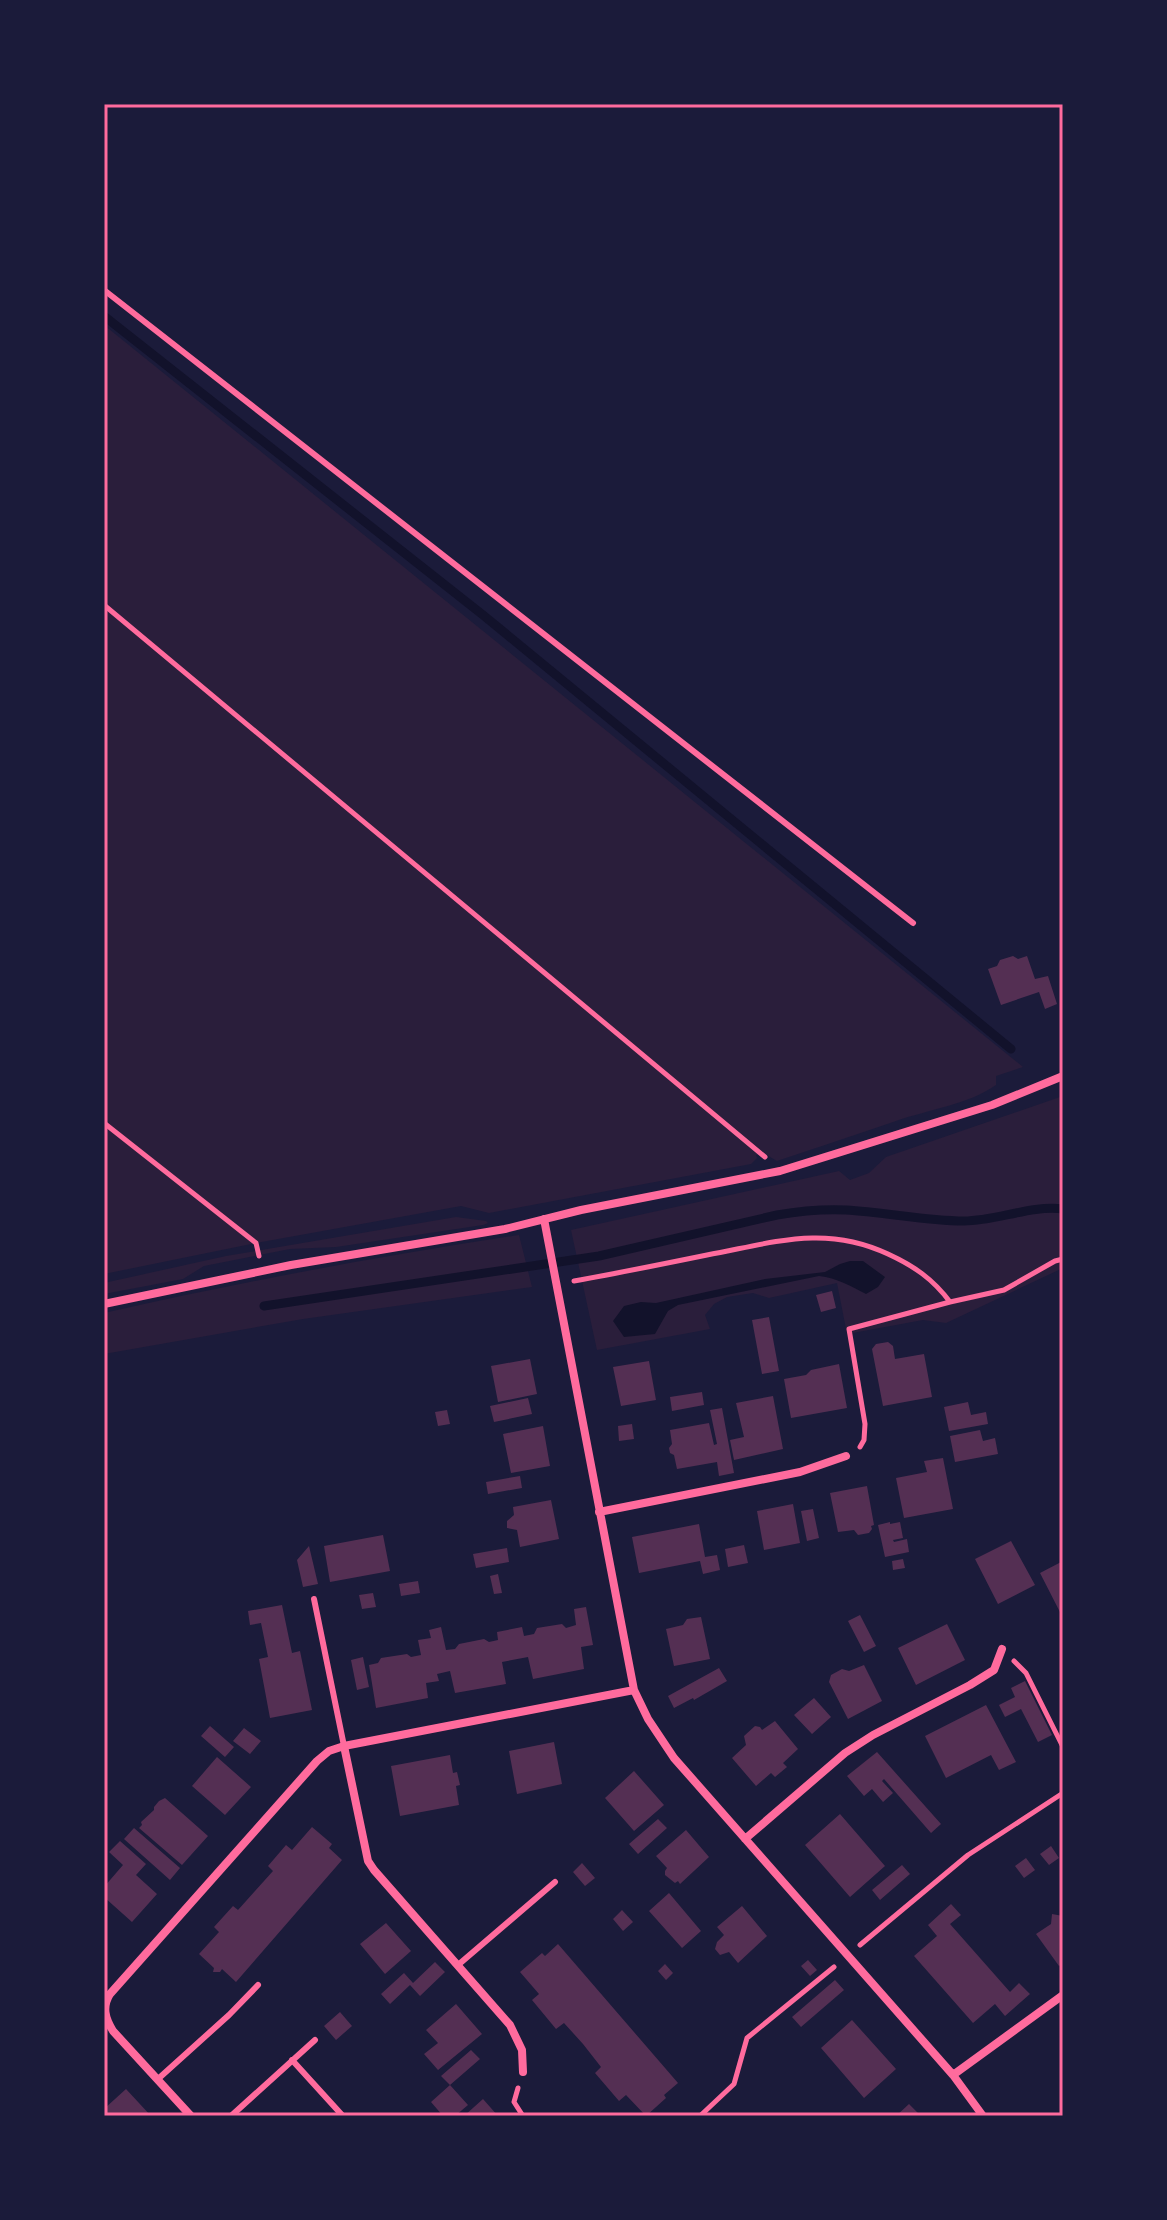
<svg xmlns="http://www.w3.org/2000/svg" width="1167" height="2220" font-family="Arial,sans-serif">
	<rect width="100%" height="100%" fill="#1b1b3a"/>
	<path fill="#2a1e3b" d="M104,325L1023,1067L996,1076V1085C967,1105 930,1109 896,1121C857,1134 817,1148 777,1161L765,1154L756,1155L757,1158L751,1164L489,1213L461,1206L256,1243L104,1274Z
		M1063,1096V1268L946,1323L923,1320L847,1334L837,1283L769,1298L753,1293L727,1297L714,1304L705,1315L710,1329L597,1350L571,1230L839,1171L850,1180L869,1173L886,1157Z
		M456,1217L486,1221L488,1223L483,1225L336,1247L290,1249L204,1266L183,1279L104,1294V1283L226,1256Z
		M519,1235L532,1287L303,1319L104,1354V1313C241,1282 380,1256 519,1235Z"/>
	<path fill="#12122b" d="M850,1261H863L885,1277L878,1287L866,1294C850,1286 837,1278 819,1276L678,1305L668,1311L655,1334L624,1337L613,1321L624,1306L641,1302L656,1303L765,1279L825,1272L840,1264Z"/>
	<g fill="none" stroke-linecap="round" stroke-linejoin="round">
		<path stroke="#12122b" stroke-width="9" d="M104,316L483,615L1011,1049
			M264,1306L599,1256L777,1215C800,1211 823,1209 846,1210C885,1212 924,1221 964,1221C997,1221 1030,1205 1063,1209"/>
	</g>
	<path fill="#542f53" d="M1013,956L1018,959L1027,956L1035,979L1048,976L1057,1004L1045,1009L1039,992L1001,1005L988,969L997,966L1000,960Z
		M832,1291L836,1308L821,1312L816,1295Z
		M769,1317L779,1371L762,1374L752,1320Z
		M888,1342L893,1346L895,1359L924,1354L932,1397L883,1406L872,1349L876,1344Z
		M530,1359L537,1394L498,1402L491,1366Z
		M649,1361L656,1400L621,1406L613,1367Z
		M839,1364L847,1408L791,1418L784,1379L806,1375L811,1370Z
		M702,1392L704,1405L672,1411L670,1397Z
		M773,1396L783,1449L734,1460L730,1440L744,1437L736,1403Z
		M528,1398L532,1414L494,1422L490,1406Z
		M968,1402L971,1415L986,1412L988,1424L949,1431L944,1407Z
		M722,1408L734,1473L719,1476L717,1462L677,1469L674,1455L670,1453L669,1448L672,1444L670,1430L709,1423L714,1445L717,1444L710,1410Z
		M447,1410L450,1424L438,1426L435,1412Z
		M632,1424L634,1439L619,1441L618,1426Z
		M543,1426L550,1466L511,1473L503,1434Z
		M980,1430L983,1441L995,1438L998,1454L955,1462L950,1436Z
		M943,1458L953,1509L904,1518L896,1478L927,1472L924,1461Z
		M520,1476L522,1488L488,1494L486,1482Z
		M867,1486L874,1525L871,1526L872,1529L869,1533L858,1535L854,1530L838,1532L830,1493Z
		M551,1500L559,1539L520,1547L517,1530L507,1528V1521L514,1515L513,1507Z
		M793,1504L800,1543L764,1550L757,1511Z
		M813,1509L819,1538L807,1541L801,1511Z
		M890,1522V1524L900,1522L903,1538L893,1540L894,1542L907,1539L909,1552L885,1557L878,1525Z
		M699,1524L705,1557L717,1555L720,1570L703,1574L700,1561L639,1573L632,1537Z
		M383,1535L390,1571L330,1582L324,1546Z
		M1011,1541L1035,1585L998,1604L975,1559Z
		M744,1545L748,1563L728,1567L725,1549Z
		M309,1546L318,1584L303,1587L297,1560Z
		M507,1548L509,1562L476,1568L473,1554Z
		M903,1559L905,1568L893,1570L892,1561Z
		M1063,1561V1618L1040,1573Z
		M498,1574L502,1593L494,1594L490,1576Z
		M418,1581L420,1593L401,1596L399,1584Z
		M373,1593L376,1607L362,1609L359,1595Z
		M282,1605L292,1653L300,1651L312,1710L270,1718L259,1659L268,1657L261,1623L250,1625L248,1611Z
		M586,1607L593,1645L581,1647L584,1669L533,1679L528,1657L502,1662L506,1684L455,1693L450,1671L437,1674L439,1681L426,1683L428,1698L376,1708L369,1665L378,1663L381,1658L407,1654L411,1657L421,1655L418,1640L431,1638L429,1630L441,1627L446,1650L455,1649L459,1644L484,1639L489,1642L498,1640L497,1632L522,1627L524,1636L534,1634L537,1628L562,1624L566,1628L576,1625L574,1609Z
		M860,1615L876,1646L864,1652L848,1621Z
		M701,1617L710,1659L674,1666L666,1629L683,1625L687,1619Z
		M947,1624L965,1660L916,1685L898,1648Z
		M363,1657L369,1687L357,1690L351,1660Z
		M864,1665L882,1701L848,1719L829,1682L831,1675L842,1669L849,1671Z
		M719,1668L727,1681L694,1700L693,1698L674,1708L668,1696Z
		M1025,1681L1052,1735L1038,1742L1021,1709L1005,1717L999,1705L1015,1697L1011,1688Z
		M814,1698L831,1717L812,1734L794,1715Z
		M986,1705L1016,1762L999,1770L991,1755L946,1778L925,1736Z
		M775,1721L798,1749L783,1763L787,1767L775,1777L771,1773L756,1786L732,1758L746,1745L744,1736L755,1726L760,1727L762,1730Z
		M210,1726L234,1747L225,1757L201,1736Z
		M244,1728L261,1741L250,1754L233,1741Z
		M554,1742L562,1784L517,1794L509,1751Z
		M877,1752L941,1824L931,1833L884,1779L882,1781L893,1793L883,1802L872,1789L864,1796L847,1776Z
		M450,1755L453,1773L457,1772L460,1785L456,1786L459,1805L400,1816L391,1766Z
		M217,1757L251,1787L225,1815L192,1786Z
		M634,1771L664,1805L634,1831L605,1798Z
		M165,1798L208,1836L182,1865L139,1828L142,1825L141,1822L154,1810V1807L159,1801Z
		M840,1814L885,1866L850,1897L805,1845Z
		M658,1819L667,1828L638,1854L629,1844Z
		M312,1827L332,1844L329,1848L342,1860L236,1982L222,1969L220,1972H213L214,1968L199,1954L219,1932L214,1927L233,1906L238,1910L255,1891L273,1871L268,1866L286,1845L292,1850Z
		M134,1828L180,1868L170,1880L124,1839Z
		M686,1830L709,1857L680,1884L678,1881L675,1883L665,1875V1871L667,1868L656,1856Z
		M120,1841L146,1864L136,1875L157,1894L132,1922L104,1897V1887L123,1865L109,1852Z
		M1051,1846L1059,1858L1049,1865L1040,1854Z
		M1026,1858L1035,1870L1024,1878L1015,1866Z
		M582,1863L595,1878L585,1886L573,1872Z
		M902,1865L910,1874L880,1900L872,1890Z
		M669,1893L701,1931L682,1948L649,1911Z
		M951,1904L961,1915L950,1924L1010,1992L1019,1983L1030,1994L1005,2016L995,2004L973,2023L914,1956L937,1936L928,1925Z
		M742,1906L767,1936L738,1963L729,1952L720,1955L715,1949L717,1942L724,1935L717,1927Z
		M622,1910L633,1922L623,1931L613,1919Z
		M1052,1914L1063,1916V1963L1059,1966L1036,1934L1051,1924Z
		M386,1923L411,1951L385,1974L360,1944Z
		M558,1944L678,2083L664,2095L666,2098L646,2116L626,2095L619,2101L595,2073L601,2067L583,2044L564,2023L556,2029L532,2000L539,1994L520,1972L542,1953L545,1956Z
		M808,1960L817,1970L810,1976L801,1966Z
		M435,1962L445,1972L420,1996L410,1985L390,2004L381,1994L404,1973L413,1983Z
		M665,1964L673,1973L666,1980L658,1971Z
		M835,1980L844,1990L801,2027L792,2017Z
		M456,2004L482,2034L438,2070L424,2054L438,2043L426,2030Z
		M340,2012L352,2026L336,2040L324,2026Z
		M852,2020L896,2069L864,2098L821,2048Z
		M471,2050L480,2059L450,2085L441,2076Z
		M450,2085L468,2105L455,2116H443L431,2102Z
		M126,2089L151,2116H104V2109Z
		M483,2099L498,2116H464Z
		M909,2104L918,2113L915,2116H896Z"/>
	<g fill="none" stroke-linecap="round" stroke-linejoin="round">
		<path stroke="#ff6b9d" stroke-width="5" d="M104,605L765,1157
			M104,1123L256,1243L259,1256
			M574,1281C619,1273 663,1264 707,1255C773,1243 824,1224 888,1254C914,1266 933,1279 950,1302L1004,1290L1055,1261L1063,1259
			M860,1447L864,1440L865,1424L849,1329L950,1302
			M1014,1661L1026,1673L1063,1747
			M860,1945L968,1855L1063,1793
			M518,2088L514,2102L523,2116
			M700,2116L734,2084L747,2038L834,1967"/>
		<path stroke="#ff6b9d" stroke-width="6" d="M104,290L913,923
			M314,1599L344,1746
			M458,1965L555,1882
			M292,2060L342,2115
			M158,2079L229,2015L258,1985
			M231,2116L315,2040"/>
		<path stroke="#ff6b9d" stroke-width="8" d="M544,1219L634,1690L648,1719L674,1758L953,2075L983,2116
			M104,1304L291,1265L505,1229L581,1210L780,1171L992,1105L1063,1076
			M599,1512L800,1472L846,1456
			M344,1746L368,1861L374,1870L510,2025L522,2050L523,2072
			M745,1839L845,1753L873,1735L970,1685L994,1670L1002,1649
			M953,2075L1063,1995
			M191,2116L113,2031C105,2018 102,2007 110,1994L317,1761L329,1751L344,1746L634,1690"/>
	</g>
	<rect width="1167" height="2220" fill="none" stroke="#1b1b3a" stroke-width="212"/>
	<rect x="106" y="106" width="955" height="2008" fill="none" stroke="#ff6b9d" stroke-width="3"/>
</svg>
